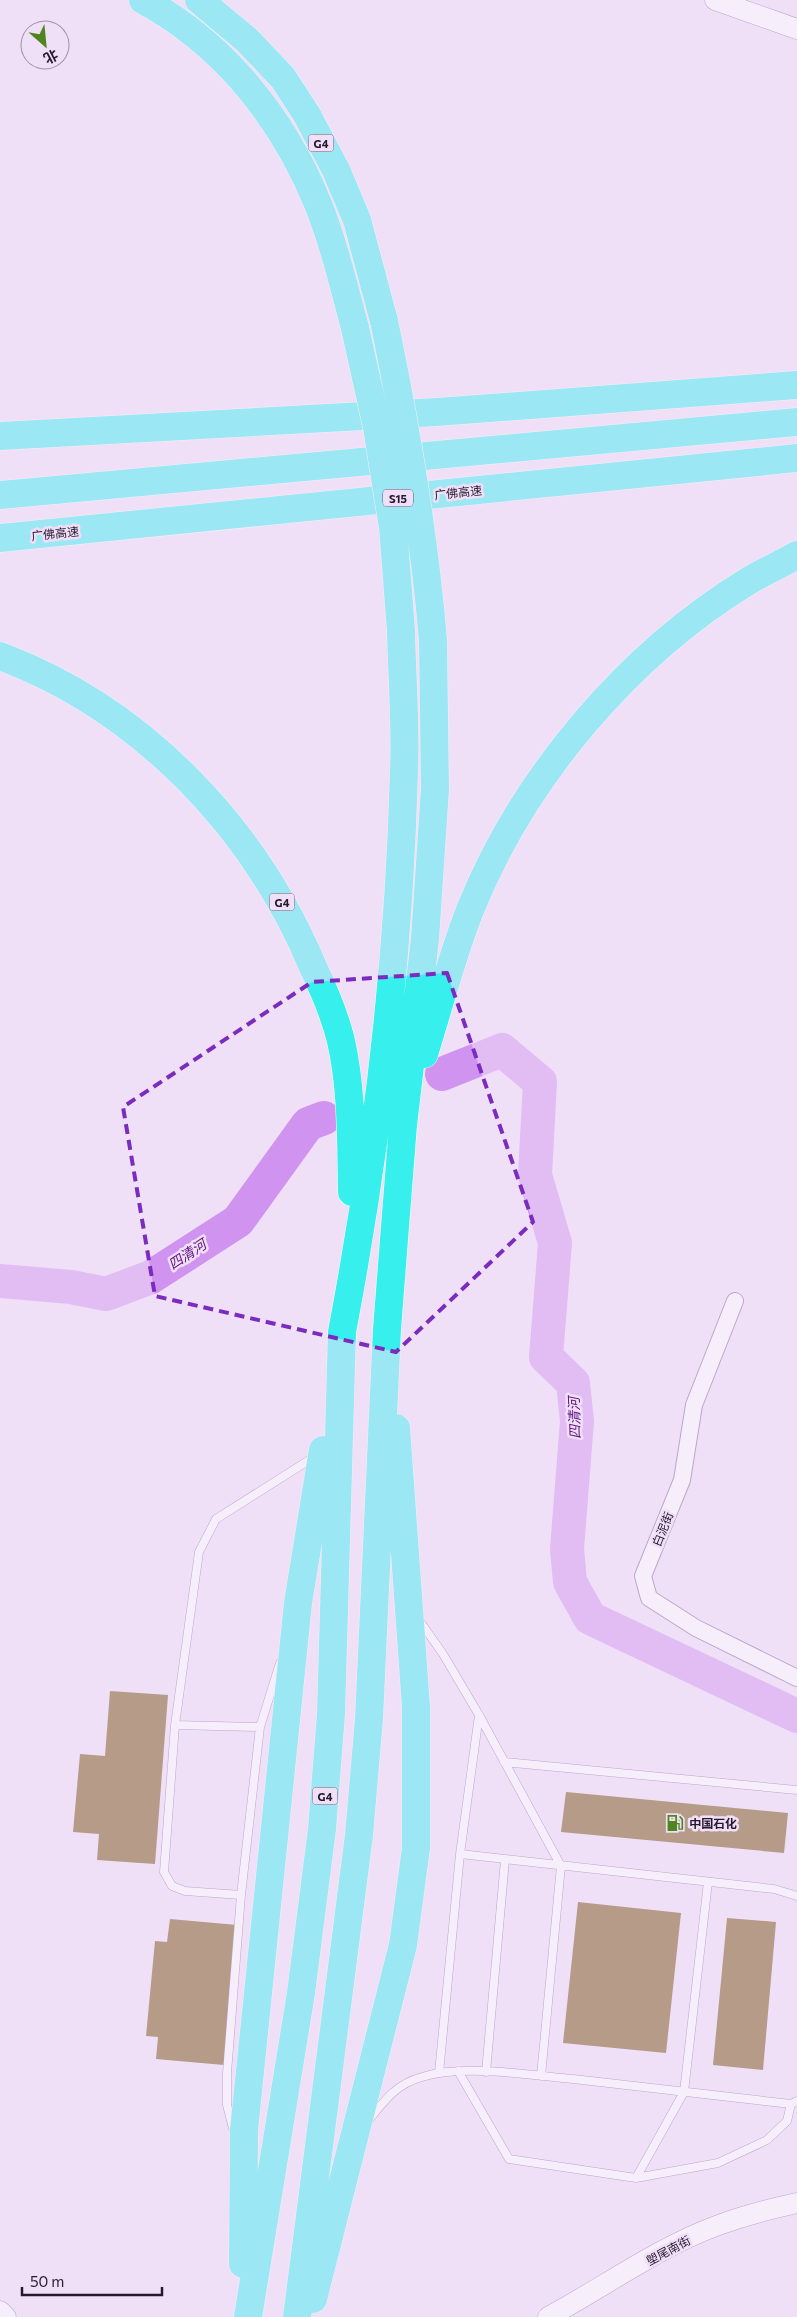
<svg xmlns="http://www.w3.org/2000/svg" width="797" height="2317" font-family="Commissioner,'Noto Sans SC',sans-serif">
	<rect width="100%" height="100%" fill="#efe0f8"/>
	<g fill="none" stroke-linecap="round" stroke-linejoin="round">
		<path stroke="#d193f0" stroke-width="34" d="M442,1074L502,1050L540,1082L535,1175L555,1243L546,1357L573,1383L577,1421L567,1549L570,1582L590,1618L797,1716
			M0,1281L71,1287L106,1294L151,1277L238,1221L308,1124L324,1118"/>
	</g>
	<path fill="#6f4801" d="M110,1691L168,1695L155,1864L97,1860L99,1834L73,1832L80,1754L105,1756Z
		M566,1792L788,1813L784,1853L561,1832Z
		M578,1902L681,1913L666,2053L563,2043Z
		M727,1918L776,1922L763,2070L713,2065Z
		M170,1919L237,1925L224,2065L156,2059L158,2037L146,2036L155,1941L167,1942Z"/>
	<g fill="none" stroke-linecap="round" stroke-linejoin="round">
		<g stroke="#825f95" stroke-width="9">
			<path id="service" d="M419,1620L443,1654L479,1715L561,1866L541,2076
				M175,1725L260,1727
				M504,1762L797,1790
				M460,1854L774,1889L797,1896
				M241,1895L185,1891L172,1886L164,1872L175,1725L199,1552L216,1519L314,1457
				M458,2071L509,2159L636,2178L718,2163L767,2140L787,2121L791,2104
				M486,2072L505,1860
				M439,2073L460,1854L479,1715
				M368,2121C384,2101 396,2084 422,2077C464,2064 529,2075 573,2079C646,2087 719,2096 791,2104L797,2101
				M233,2128L227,2105V2073L241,1895L260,1727L280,1663
				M636,2178L684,2092L708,1882"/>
		</g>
		<g stroke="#825f95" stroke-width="18">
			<path id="minor" d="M735,1301L694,1405L682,1480L643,1576L649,1598L696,1628L797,1678"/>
		</g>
		<g stroke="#825f95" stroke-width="21">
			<path id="tertiary" d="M715,0L797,29
				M0,2311L6,2317
				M548,2317C604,2287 657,2248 716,2226C743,2216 769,2209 797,2203"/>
		</g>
		<g stroke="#fff" stroke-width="29">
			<path id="motorway" d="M143,0C224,44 283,118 318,204C334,244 344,287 355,328
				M199,0L247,40L283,78L307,115L336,170L357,220L384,321
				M0,436L437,412L797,385
				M0,495L797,422
				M0,538L797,458
				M0,656C142,709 255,828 313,967C324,990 335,1016 341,1041C352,1090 351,1141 352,1192
				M424,1054C439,1006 452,956 470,910C523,778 628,654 750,580C765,571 781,564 797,555
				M243,2264L244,2130L298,1603L323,1450
				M313,2299L403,1945L416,1848V1707L396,1428
				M248,2317L301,1993L322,1829L331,1714L342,1332C377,1148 399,959 404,771C406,725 402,678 401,631
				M297,2317L359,1835L369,1719L387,1329L403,1125L425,939L435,789L433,640"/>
		</g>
		<use href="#service" stroke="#fff" stroke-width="8"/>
		<use href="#minor" stroke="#fff" stroke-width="16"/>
		<use href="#tertiary" stroke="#fff" stroke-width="20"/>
		<use href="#motorway" stroke="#37efed" stroke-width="28"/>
		<g stroke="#fff" stroke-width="29" stroke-linecap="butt">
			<path id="motorway-bridge" d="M384,321C406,427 424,533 433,640
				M355,328L377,427L393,527L401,631"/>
		</g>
		<use href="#motorway-bridge" stroke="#37efed" stroke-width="28"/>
	</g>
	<path d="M0 0H797V2317H0ZM447,973L533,1222L396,1352L155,1296L123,1107L312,982Z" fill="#efe0f8" fill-opacity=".55" fill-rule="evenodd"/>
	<path fill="none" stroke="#7b2cbf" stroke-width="4" stroke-dasharray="10 6" stroke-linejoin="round" d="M447,973L533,1222L396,1352L155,1296L123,1107L312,982Z"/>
	<defs>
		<g id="fuel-bare" transform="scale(1.35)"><path d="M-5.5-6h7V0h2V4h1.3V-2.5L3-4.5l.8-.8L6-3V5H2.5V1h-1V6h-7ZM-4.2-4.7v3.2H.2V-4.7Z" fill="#50851e" stroke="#efe0f8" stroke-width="2.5" paint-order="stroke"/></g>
	</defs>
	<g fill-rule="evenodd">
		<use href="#fuel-bare" x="675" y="1823"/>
	</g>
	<g text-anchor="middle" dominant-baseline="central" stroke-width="5" stroke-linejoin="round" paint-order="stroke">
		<g fill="#efe0f8" stroke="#63546b" stroke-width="1">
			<rect x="308.5" y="134.5" width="25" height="17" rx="4"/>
			<rect x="383" y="489.5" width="30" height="17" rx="4"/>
			<rect x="269.5" y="893.5" width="25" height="17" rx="4"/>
			<rect x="312.5" y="1787.5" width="25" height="17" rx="4"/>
		</g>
		<g font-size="11" font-weight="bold" fill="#27182f">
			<text x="321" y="143">G4</text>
			<text x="398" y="498">S15</text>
			<text x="282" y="902">G4</text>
			<text x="325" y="1796">G4</text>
		</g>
		<g font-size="12" fill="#27182f" stroke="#efe0f8">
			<text transform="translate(458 492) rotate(-6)">广佛高速</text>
			<text transform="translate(55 533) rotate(-6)">广佛高速</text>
			<text transform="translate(662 1529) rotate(-68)">白泥街</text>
			<text transform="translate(668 2250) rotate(-28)">塱尾南街</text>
		</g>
		<g font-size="12" font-weight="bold" fill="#27182f" stroke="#efe0f8" text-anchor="start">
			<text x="689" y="1823">中国石化</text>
		</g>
		<g font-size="14" font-style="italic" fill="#651584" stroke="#efe0f8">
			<text transform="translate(187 1254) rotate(-33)">四清河</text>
			<text transform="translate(574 1418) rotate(-92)">四清河</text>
		</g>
	</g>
	<g transform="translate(45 45) rotate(153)"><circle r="24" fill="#efe0f8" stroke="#9f90a8"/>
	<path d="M0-4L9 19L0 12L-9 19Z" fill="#50851e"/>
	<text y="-8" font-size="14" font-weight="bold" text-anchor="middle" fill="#27182f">北</text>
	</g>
	<path d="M22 2287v8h140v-8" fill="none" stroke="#27182f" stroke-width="2.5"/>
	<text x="30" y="2287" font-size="15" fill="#27182f" stroke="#efe0f8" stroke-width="4" paint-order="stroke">50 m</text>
</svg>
